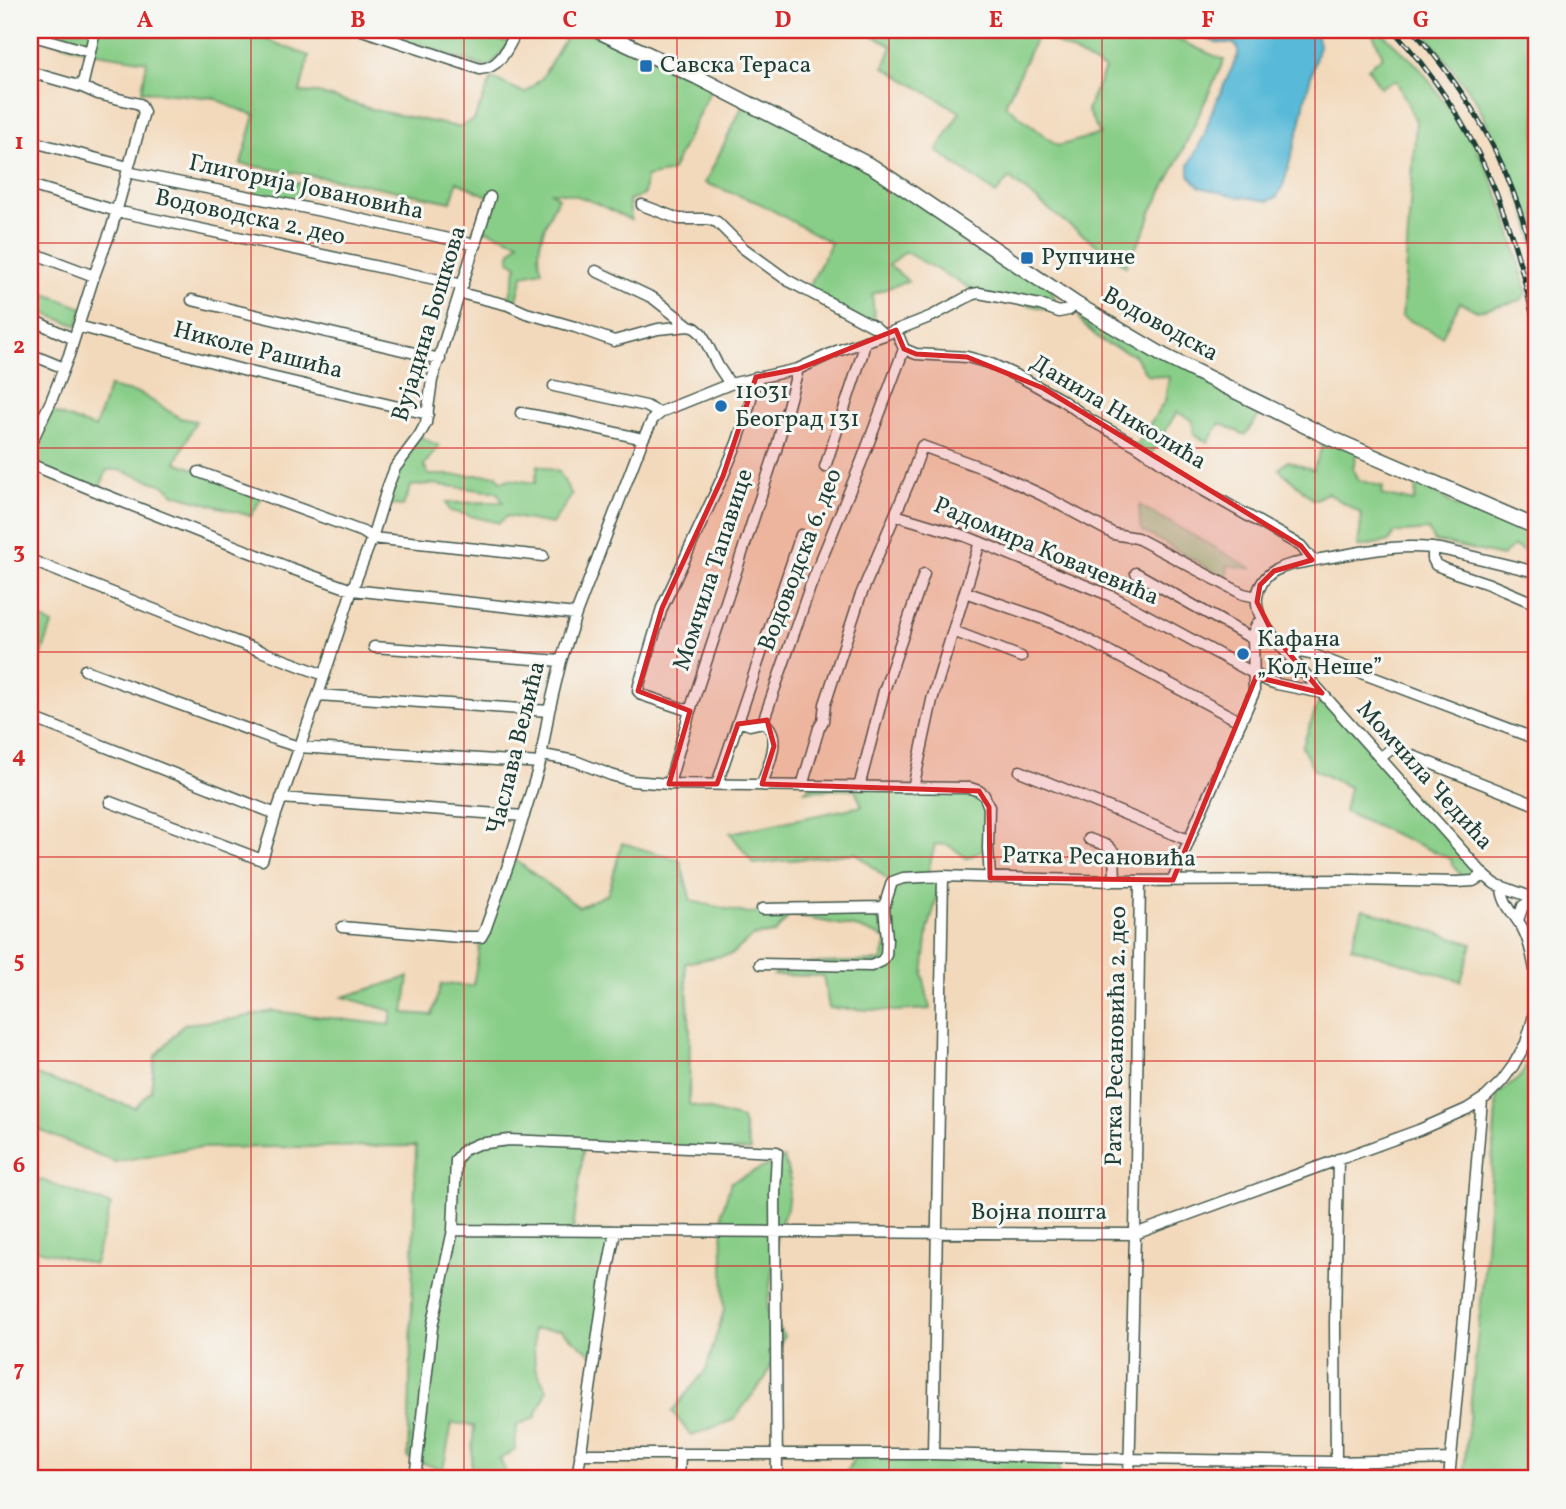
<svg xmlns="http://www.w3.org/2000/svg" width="1566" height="1509" font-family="Vollkorn,serif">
	<rect width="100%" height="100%" fill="#f6f6f2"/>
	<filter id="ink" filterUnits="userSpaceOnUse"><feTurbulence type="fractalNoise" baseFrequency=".0143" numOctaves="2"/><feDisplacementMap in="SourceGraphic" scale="14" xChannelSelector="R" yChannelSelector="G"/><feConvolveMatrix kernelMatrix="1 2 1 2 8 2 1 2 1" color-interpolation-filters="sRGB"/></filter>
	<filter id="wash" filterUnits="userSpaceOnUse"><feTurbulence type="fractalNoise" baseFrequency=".00686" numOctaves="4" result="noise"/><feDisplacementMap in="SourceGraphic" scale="28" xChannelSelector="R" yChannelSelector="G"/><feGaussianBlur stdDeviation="1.57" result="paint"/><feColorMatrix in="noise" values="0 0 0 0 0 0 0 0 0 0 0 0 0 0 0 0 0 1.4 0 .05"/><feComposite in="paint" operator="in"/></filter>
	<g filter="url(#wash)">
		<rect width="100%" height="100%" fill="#f3d9bb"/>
		<path fill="#89ce88" stroke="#54865e" stroke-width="2" fill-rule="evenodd" d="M30,30H242L309,56L300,92L318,93L379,111L458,127L474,120L492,78L525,93L542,78L570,30H596L713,85L671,172L646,177L644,195L629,200L631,220C606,208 579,192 551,192L558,198C547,219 533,248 542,271L523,275L515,308L508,305L517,265L509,261L511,251L519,242L480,228L490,197L457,182L451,202L368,185L241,164L255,115L232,107L214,98L142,91L147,61L90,52L30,34Z
			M373,30H466L510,43L489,68Z
			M863,30H1156L1224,60L1176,165L1151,212L1146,228L1126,266L1065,222L1009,178L996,194L937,151L960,112L884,67L892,46ZM1038,33L1105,69L1087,110L1100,134L1058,146L1005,105Z
			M1371,30H1379L1419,67L1474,143L1491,177L1506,215L1527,292L1521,300L1477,311L1460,302L1442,336L1402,317L1416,121L1396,80L1380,87L1368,68L1383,56Z
			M1423,30H1536V255L1528,218L1505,158L1474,97Z
			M745,101L813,136L1050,285L1059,312L979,293L905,252L889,265L908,281L872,294L875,327L807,291L831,243L759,203L705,183Z
			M258,176L303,184L299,206L254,198Z
			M30,288L83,308L78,326L30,308Z
			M1084,309L1266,406L1245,435L1220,423L1208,442L1194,435L1192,420L1177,412L1151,454L1136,445L1165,401L1169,377L1147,375L1134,355L1103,342L1084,325L1079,318Z
			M109,387L141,394L180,418L196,421L176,462L263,495L251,516L174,494L166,486L119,470H107L98,492L30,464V445L47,410L95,428Z
			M419,436L439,446L424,465L429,475H497L501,482L509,479L535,483L538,465L559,472L572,495L552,524L507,516L499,523L450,511L446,503L503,502L497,492L430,484L411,486L403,506L382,504L388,486Z
			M1326,436L1357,449L1353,470L1358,480L1383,487L1382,495L1414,502L1418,475L1434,482L1431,490L1456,506L1483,515L1526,531L1533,535L1531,544L1536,546L1532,565L1524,563L1526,552L1514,546L1502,556L1434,541L1428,530L1394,533L1390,541L1358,547L1362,514L1327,493L1314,500L1279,469L1288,461L1313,470Z
			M1139,505L1253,569L1228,565L1227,579L1143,531L1140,523Z
			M30,611L52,625L33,679L30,678Z
			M1322,693L1484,875L1466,882L1452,864L1451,859L1344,812L1349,787L1314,770L1302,747Z
			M811,786L970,788L984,795L988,848L967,858L948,845L935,844L927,876H943L928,930L923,975L930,1009L895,1011L829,1008L823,976L774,975L786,964L882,961L887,939L859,928L790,915L775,933L753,936L732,954L685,963L690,1030L689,1104L742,1119L750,1151L584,1144L573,1231L615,1232L594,1356L561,1330L533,1329L535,1367L547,1390L535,1418L517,1425L515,1450L500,1459L509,1479H470L474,1426L452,1423L443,1470L408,1458L416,1146L189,1148L115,1162L30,1126V1073L135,1108L151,1090L155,1057L184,1024L233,1019L273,1011L390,1025L392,1011L343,997L409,977L404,1013L432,1015L441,984L473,986L481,937L511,857L579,907L608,894L622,843L680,860L691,901L749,914L784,907H883L891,882L856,853L754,864L730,833L862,806L855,789L805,791Z
			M1363,909L1472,944L1461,981L1351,947Z
			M1536,1049V1407C1530,1431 1530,1455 1525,1479H1463L1485,1262L1497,1095L1519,1078Z
			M784,1158L790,1180L787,1208L777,1233L767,1309L784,1336L766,1377L733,1420L691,1436L672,1411L706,1370L724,1310L722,1212L731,1182Z
			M30,1176L111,1205L94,1264L30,1248Z
			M1059,1457L1060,1479H843L854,1458Z"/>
		<path fill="#59bad8" stroke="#3c7c86" stroke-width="2" d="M1188,30H1311L1317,37L1319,45L1305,99L1301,121L1284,183L1277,197L1268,201L1236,196L1200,187L1189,175V165L1205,134L1211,113L1238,55V48L1234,44L1229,43H1217Z"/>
	</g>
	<g filter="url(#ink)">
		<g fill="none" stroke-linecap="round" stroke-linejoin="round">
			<g stroke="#3f5448" stroke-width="13">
				<path id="minor" d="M362,30L480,69C501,68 508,47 517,30
					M30,35L90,52
					M30,72L82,87L98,94L140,104L144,112L112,227L94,276L69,355L51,401L30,445
					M82,87L95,30
					M30,141L128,167
					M127,172L341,215L476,245
					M30,185L116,211L463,285
					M642,205L679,219H707L717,222L743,248L787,280L875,327L884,335
					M30,252L94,276
					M596,271L653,298L689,326
					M460,293L508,305L526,313L575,327L614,341L658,329L689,326L695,328L702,334L718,366L730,384
					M192,300L440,359
					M30,319L74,339
					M78,326L250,372L428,414
					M896,330L904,349L916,354L967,357L989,363L1026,380L1060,399L1092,421L1136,445L1201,489L1301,546L1312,560
					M30,354L64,368
					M554,386L646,406L659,413
					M521,413L565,421L643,439
					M30,464L98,492L290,568L352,590L576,614
					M825,467L862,355L865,341
					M199,472L363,532L372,538L543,556
					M895,515L965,536L1111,596L1268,681L1277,684L1322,693
					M1433,548V559L1436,565L1453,572L1489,584L1536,604
					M30,560L208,631L324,675
					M1536,572L1445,550C1403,542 1362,552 1321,559C1306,562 1288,563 1274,571C1265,576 1258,587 1257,597C1254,619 1278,641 1290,657L1484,875L1495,884L1536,899
					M1136,573L1253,639
					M965,592L1043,619L1071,631L1241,722
					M953,631L1021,657
					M374,647L561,661
					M1290,657L1300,652L1311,654L1536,739
					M85,670L277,740L299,747L540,763
					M318,695L549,711
					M690,711L642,695L638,691L639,685L662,608L723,476L737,443L749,407L756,377
					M30,717L276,814
					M739,721L750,725L763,722
					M543,755L575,761L611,775L632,781L669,784L970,788L979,791L984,795L989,807L988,848L990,878
					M1380,758L1390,750L1395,749L1536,805
					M1020,771L1188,840
					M669,784L690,711L776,450L798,369
					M717,784L801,535
					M762,784C768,766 784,735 763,722L810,587L861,463L904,349
					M802,786L819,728L823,721L825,704L860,597L912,475L922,446L988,470L1042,495L1114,534L1137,538L1243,594L1257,597
					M859,787L884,691L924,574
					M913,788L932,700L980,542
					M281,798L524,816
					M110,802L262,860L276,814L318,695L352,590L372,538L388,486L395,468L419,436L426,423L432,380L490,197
					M1089,839L1108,846L1114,852L1115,881
					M1173,880L1196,823L1254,692L1253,633L1257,624L1262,619
					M1502,887C1502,904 1517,917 1524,931C1531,945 1533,960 1536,975
					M762,909L884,907
					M1518,920L1523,906L1535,898
					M342,927L459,937H481L485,930L511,857L540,763L549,711L561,661L576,614L643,439L653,419L663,411L730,384L798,369L837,351L884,335L932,316L973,294L979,293L1040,305L1059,312L1069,310L1076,304
					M760,964L871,966L882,961L886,955L887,939L884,907L892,882L903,878L943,876L1115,881L1353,880L1457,882L1473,881L1484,875
					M453,1230L1135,1234L1419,1130L1467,1109L1486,1097L1502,1081L1513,1066L1526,1043L1533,1019L1536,999
					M580,1454H933L1130,1459L1336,1462L1451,1459
					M933,1454L943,876
					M1336,1462L1335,1324L1338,1159
					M415,1479L432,1327L453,1230L456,1160L464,1150L478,1144L509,1140L777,1152L775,1193L777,1479
					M577,1479L606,1279L615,1232
					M679,1479L680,1454
					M1129,1479L1135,1234L1140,881
					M1312,1479L1315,1462
					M1449,1479L1466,1296L1482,1100"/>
			</g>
			<g stroke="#3f5448" stroke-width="17">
				<path id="major" d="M596,30L697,77L873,167L1076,304L1164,356L1326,436L1536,527"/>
			</g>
			<use href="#minor" stroke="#fff" stroke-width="10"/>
			<use href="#major" stroke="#fff" stroke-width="14"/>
			<g stroke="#1f3d34" stroke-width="5">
				<path id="rail" d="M1393,30C1474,118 1515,218 1536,335
					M1413,30C1475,100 1520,182 1536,275"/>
			</g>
			<use href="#rail" stroke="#f6f6f2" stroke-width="2.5" stroke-dasharray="8" stroke-linecap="butt"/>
		</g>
	</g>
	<path fill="#d62828" fill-opacity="0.2" stroke="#d62828" stroke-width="5" stroke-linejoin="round" d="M896,330L904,349L916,354L967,357L1043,388L1301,546L1312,560L1274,571L1260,585L1257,602L1273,634L1322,693L1256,677L1173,880L990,878L989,807L979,791L762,784L774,746L767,720L738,724L717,784H669L690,711L638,691L662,608L723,476L756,377L798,369Z"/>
	<path fill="none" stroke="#d62828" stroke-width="2" stroke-opacity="0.55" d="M251,30V1479M464,30V1479M677,30V1479M889,30V1479M1102,30V1479M1315,30V1479M30,243H1536M30,448H1536M30,652H1536M30,857H1536M30,1061H1536M30,1266H1536"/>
	<g fill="#1f6fb2" stroke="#f6f6f2" stroke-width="2.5">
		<rect x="639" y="59" width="14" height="14" rx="3.5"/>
		<rect x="1020" y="251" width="14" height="14" rx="3.5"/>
		<circle cx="721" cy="406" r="7"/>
		<circle cx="1243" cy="654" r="7"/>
	</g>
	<g text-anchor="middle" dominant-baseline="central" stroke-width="6" stroke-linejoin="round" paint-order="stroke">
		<g font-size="24" fill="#1f3d34" stroke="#f6f6f2" text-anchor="start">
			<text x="660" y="66">Савска Тераса</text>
			<text x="1041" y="258">Рупчине</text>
			<text x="735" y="392">11031<tspan x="735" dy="28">Београд 131</tspan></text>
			<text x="1257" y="640">Кафана<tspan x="1257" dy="28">„Код Неше”</tspan></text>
		</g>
		<g font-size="24" fill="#1f3d34" stroke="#f6f6f2">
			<text transform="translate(306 188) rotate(12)">Глигорија Јовановића</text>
			<text transform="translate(250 218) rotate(12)">Водоводска 2. део</text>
			<text transform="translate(430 324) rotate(-73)">Вујадина Бошкова</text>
			<text transform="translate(1160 325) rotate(29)">Водоводска</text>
			<text transform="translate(258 351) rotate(14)">Николе Рашића</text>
			<text transform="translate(1118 413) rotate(31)">Данила Николића</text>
			<text transform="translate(1046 552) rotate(23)">Радомира Ковачевића</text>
			<text transform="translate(801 560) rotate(-69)">Водоводска 6. део</text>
			<text transform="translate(714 570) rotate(-72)">Момчила Тапавице</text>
			<text transform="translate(517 748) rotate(-76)">Часлава Вељића</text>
			<text transform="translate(1424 776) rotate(48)">Момчила Чедића</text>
			<text transform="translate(1099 858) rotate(1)">Ратка Ресановића</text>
			<text transform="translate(1117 1036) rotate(-89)">Ратка Ресановића 2. део</text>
			<text x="1039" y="1213">Војна пошта</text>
		</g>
	</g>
	<rect width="1566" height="1509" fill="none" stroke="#f6f6f2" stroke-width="77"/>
	<rect x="38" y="38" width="1490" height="1432" fill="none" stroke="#d62828" stroke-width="2.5"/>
	<g font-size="23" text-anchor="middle" font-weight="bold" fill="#d62828">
		<text x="145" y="27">A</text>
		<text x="358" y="27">B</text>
		<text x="570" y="27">C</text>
		<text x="783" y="27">D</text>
		<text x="996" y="27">E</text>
		<text x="1208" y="27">F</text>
		<text x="1421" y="27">G</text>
		<text x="19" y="149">1</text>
		<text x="19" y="353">2</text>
		<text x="19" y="558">3</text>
		<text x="19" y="762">4</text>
		<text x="19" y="967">5</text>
		<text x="19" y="1172">6</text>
		<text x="19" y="1376">7</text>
	</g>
</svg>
